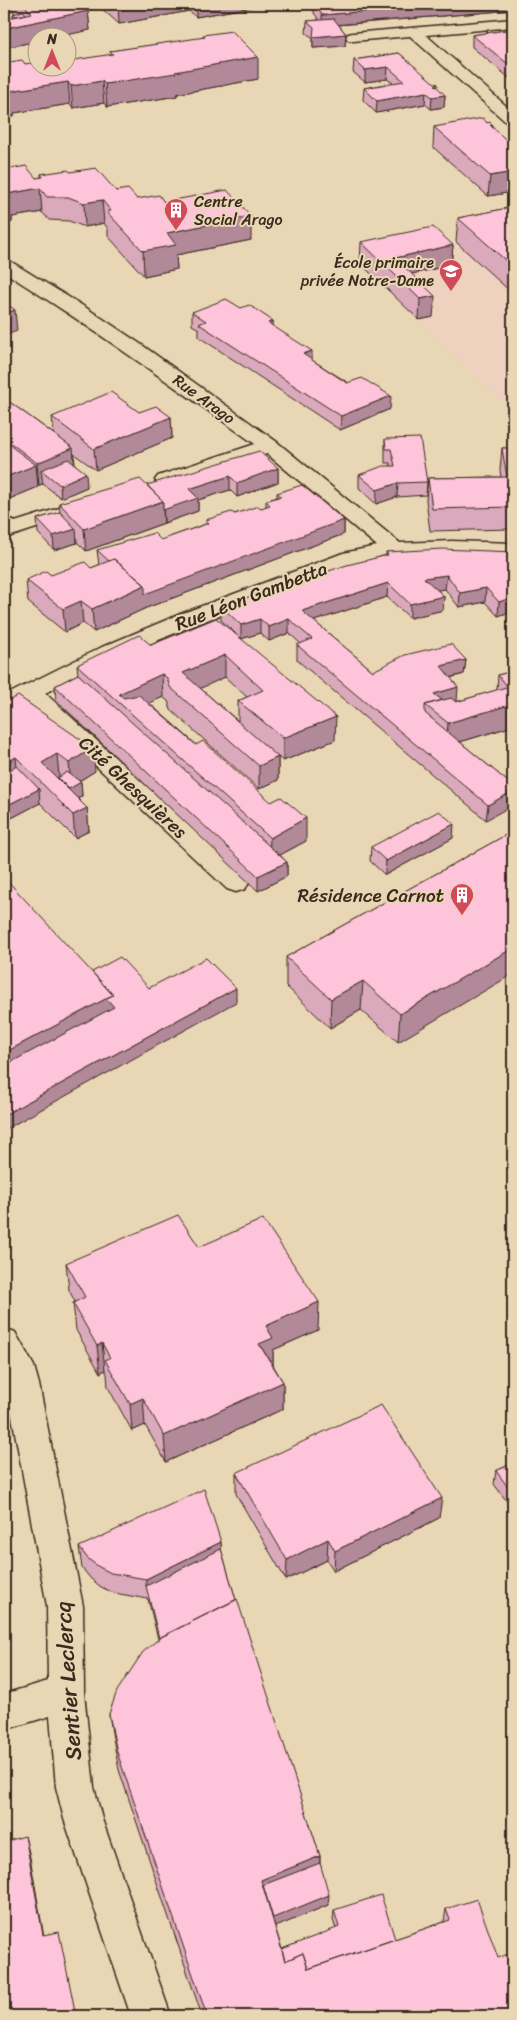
<svg xmlns="http://www.w3.org/2000/svg" width="517" height="2020" font-family="Sriracha,sans-serif">
	<rect width="100%" height="100%" fill="#e8d6b4"/>
	<filter id="ink" filterUnits="userSpaceOnUse"><feTurbulence type="fractalNoise" baseFrequency=".02" numOctaves="2"/><feDisplacementMap in="SourceGraphic" scale="10" xChannelSelector="R" yChannelSelector="G"/><feConvolveMatrix kernelMatrix="1 2 1 2 8 2 1 2 1" color-interpolation-filters="sRGB"/></filter>
	<g filter="url(#ink)">
		<path fill="#eed1bf" d="M513,230V406L509,407L360,263Z"/>
		<g fill="none" stroke-linecap="round" stroke-linejoin="round">
			<g stroke="#3b2a1e" stroke-width="3">
				<path id="minor" d="M513,19V27L426,35L513,112V125L507,123L410,36L353,41L348,40L346,37L348,34L353,33Z
					M4,260L10,261L88,309L142,345L277,442L400,543L452,541L513,543V555L411,554L358,563L199,623L118,657L45,693L245,877L249,883L245,889L236,892L227,889L28,702L4,712V696L102,647L183,613L343,553L377,546L267,454L172,484L165,486L158,484L155,480L158,476L255,444C172,385 90,326 4,272Z
					M72,504L79,506L82,510L79,514L18,534L11,536L4,535V517L11,519L15,522Z
					M4,1328L15,1332L34,1366L39,1384L83,1606L84,1693L94,1787L102,1819L171,2016H131L64,1819L56,1787L50,1716L4,1730V1694L48,1681L47,1606L4,1373Z"/>
			</g>
			<use href="#minor" fill="#e8d6b4" fill-rule="evenodd"/>
		</g>
		<path fill="#daa9bb" stroke="#3b2a1e" fill-rule="evenodd" d="M7,4H262V5L196,17L189,11L119,24L100,7L86,9L88,11L90,30L38,38V41L8,47L6,45V47H4V19L13,17V14L15,13L8,7Z
			M314,4H513V10L339,25L346,34L345,46L313,48V38L306,33L307,21L319,20L314,13Z
			M513,29V81L472,47V35Z
			M203,35L258,79L177,94V96L107,107L104,103L73,108L70,104L14,113V116L4,117L25,64L38,68L111,55L110,51L203,38Z
			M399,53L445,95L444,107L431,109L425,104L376,113L363,100L364,88L393,83L387,79L365,82L353,72L354,60Z
			M487,123L493,125L492,128L513,146V192L488,196L433,147L434,127Z
			M4,170L36,178H41V174L70,172L137,199L164,202L251,240L176,255L177,269L144,276L108,236V229L104,223L85,227L69,221L49,220L42,212L12,217V222L4,227Z
			M513,207V294L456,242L458,218Z
			M361,242L453,245L451,265L412,274L433,317L419,320L360,263Z
			M241,308L273,321V326L312,360L390,409L340,430L199,337V329L192,325V312Z
			M4,398L54,434L52,417L139,412L171,417L172,438L96,470L74,454L75,464L87,487L61,498L43,484L39,485L38,484V487L9,499L4,495Z
			M385,439L427,482L426,495L397,497L376,504L359,488V475L391,466L390,463H385Z
			M502,448H513V529L430,531L426,500L428,478L501,477L500,470Z
			M278,468V482L237,497L230,490L198,500V511L86,551L77,542V543L54,550L38,533L37,519L60,512L59,503L147,485Z
			M277,493L344,520V534L146,608L94,632L83,623L65,632L28,602L26,580L91,568L99,565L97,550L161,540L206,524V520L261,508L266,507V501L277,497Z
			M386,552H513V611L498,616L485,602L459,607L445,589L437,590L444,596L443,610L410,618L387,597L314,621L373,671L466,660L464,674L450,678L457,701H455L456,702L497,690L498,675L513,671V726L460,742L513,786L486,820L297,660V645L301,644L289,633L269,641L260,633L241,639L335,740L283,761L277,756L278,757V780L259,789L171,710L168,701L163,697L149,703L306,841L280,855L287,862V876L258,891L56,700L55,686L78,674L77,665L151,645L236,634L221,620V606L386,555ZM225,677L247,697L238,701V721L200,688Z
			M513,628V643L512,641Z
			M4,703L95,771L79,781L81,782L82,796L78,799L87,808L89,831L75,838L40,803L4,822Z
			M513,831L398,1042L361,1010L330,1028L286,986V957Z
			M453,838L385,875L370,861L371,847Z
			M199,1247L318,1330L273,1350V1365L283,1382V1409L166,1462L145,1425L132,1431L108,1387L107,1374L105,1370L100,1373L76,1330L73,1303L75,1302L69,1290L66,1263Z
			M513,1463V1510L494,1484L496,1471Z
			M236,1473L439,1518L334,1571L327,1560L286,1580L236,1494Z
			M221,1542V1549L236,1600L320,1856V1863L328,1905L275,1927L282,1949L336,1929L333,1920L334,1910L395,1939L444,1922L446,1909L513,2016H202L119,1770L112,1733L109,1714L158,1639L148,1599L114,1593L101,1587L91,1579L82,1568L79,1547Z"/>
		<path fill="#b18999" stroke="#3b2a1e" d="M85,4H100V7L85,10Z
			M118,4H189V11L119,24Z
			M196,4H262V5L196,17Z
			M455,4H513V10L322,26V15Z
			M88,11L90,30L53,38H38V41L8,47L6,28Z
			M346,34L345,46L313,48V37Z
			M5,35L6,47H4V36Z
			M258,57V79L177,94V96L107,107L105,84Z
			M388,67L387,79L365,82V70Z
			M102,81L104,103L73,108L71,86Z
			M68,82L70,104L14,113V116L4,117V94L10,91Z
			M438,84L437,96L445,95L444,107L431,109L432,97L435,85Z
			M426,92L425,104L376,113L377,101Z
			M513,172V192L488,196L490,176Z
			M40,188L42,212L12,217V222L4,227V202L7,194Z
			M102,200L104,223L85,227L84,203Z
			M251,216V240L176,255L177,269L144,276L143,251L167,233Z
			M453,245L451,265L398,277L395,258Z
			M435,296L433,317L419,320L420,299Z
			M15,310L17,331L4,336V314Z
			M273,321V334L268,323Z
			M312,351V364L303,354Z
			M391,396L390,409L340,430L341,416Z
			M171,417L172,438L96,470L94,449Z
			M73,448L75,470H41L43,484L39,485L37,463Z
			M36,465L38,487L9,499L6,477Z
			M278,468V482L237,497V483Z
			M86,473L87,487L61,498L60,485Z
			M230,476V490L198,500V511L164,523L163,510L189,489Z
			M398,483L397,497L376,504L377,490Z
			M163,501L164,523L86,551L84,529Z
			M344,520V534L146,608L94,632L92,609L145,585Z
			M76,529L77,543L54,550L53,536Z
			M4,530L5,546H4Z
			M447,575L445,589L423,592L424,578Z
			M388,583L387,597L302,625V611Z
			M486,588L485,602L459,607L460,593Z
			M444,596L443,610L410,618V604Z
			M513,597V611L498,616L499,602Z
			M81,601L83,623L65,632L63,609Z
			M260,619V633L241,639V625Z
			M289,619V633L269,641V627Z
			M225,655V677L184,696L183,673Z
			M466,660L464,674L440,680L441,666Z
			M162,674L163,697L130,712L119,694Z
			M458,687L457,701L433,708L434,694Z
			M513,704V726L446,746L448,723Z
			M336,717L335,740L283,761V738Z
			M93,748L95,771L71,786L69,763Z
			M57,754L59,777L45,786L42,763Z
			M16,757L18,780L4,788V764Z
			M278,757V780L259,789V766Z
			M81,782L82,796L64,807L63,792Z
			M39,789L40,803L4,822V807Z
			M513,791V805L486,820L488,805Z
			M87,808L89,831L75,838L73,815Z
			M306,818V841L269,861L270,838Z
			M454,824L453,838L385,875L386,861Z
			M287,862V876L258,891V876Z
			M513,948V974L398,1042L400,1014Z
			M363,981L361,1010L330,1028L331,999Z
			M236,988V1002L4,1130V1115Z
			M113,995L115,1021L4,1082V1053Z
			M319,1302L318,1330L273,1350V1365L259,1344L266,1326Z
			M102,1343L105,1370L100,1373L97,1346Z
			M283,1382V1409L166,1462L164,1436Z
			M143,1398L145,1425L132,1431L130,1404Z
			M442,1498L439,1518L334,1571L335,1551Z
			M328,1539L327,1560L286,1580L287,1560Z
			M221,1542L222,1562L146,1586V1579Z
			M25,1836L30,1857L47,1954L43,1935Z
			M320,1856L319,1874L264,1895L261,1880Z
			M329,1895L328,1905L271,1929V1918Z"/>
		<path fill="#fdc4da" stroke="#3b2a1e" d="M23,4H80L88,11L6,28L4,26V19L32,13Z
			M315,4H455L322,15Z
			M23,11L26,14L16,16L13,14Z
			M334,19L346,34L313,37L314,27L307,21Z
			M513,29V68L472,35Z
			M232,31L258,57L175,72L176,73L105,84L102,81L71,86L68,82L10,91L12,93L4,94V63L22,60L25,64L38,62V68H68V61L113,54L110,51L205,37L203,35Z
			M399,53L433,82L438,84L435,85L445,95L432,97L426,92L377,101L364,88L404,81L388,67L365,70L354,60Z
			M483,118L487,123L490,122L493,125H490L513,146V172L490,176L434,127Z
			M26,166L36,178L43,177L41,174L68,170L70,172L96,168L116,191L128,189L137,199L159,195L164,202L227,190L251,216L167,233L176,245L143,251L107,212L111,211L102,200L84,203L68,197H47L40,188L7,194L10,198L4,202V170Z
			M513,207V267L458,218Z
			M433,227L453,245L395,258L435,296L420,299L361,242Z
			M226,299L241,308L249,305L273,321L268,323L312,351L303,354L347,383L362,378L391,396L341,416L199,324L206,321L192,312Z
			M4,302L15,310L4,314Z
			M111,392L139,412L156,406L171,417L94,449L52,417Z
			M4,398L73,448L37,463L4,438Z
			M420,438L427,482L398,483L377,490L359,475L383,466H395L391,449H386L385,439Z
			M4,441L36,465L6,477L4,475Z
			M502,448H513V507L432,509L428,478L507,477Z
			M259,451L278,468L237,483L230,476L189,489L198,498L163,510V501L147,485Z
			M68,459L86,473L60,485L41,470Z
			M140,479L163,501L84,529L59,503Z
			M302,485L344,520L145,594V585L114,559L109,561L97,550L154,533L161,540L209,523L206,520L231,512L235,514L258,506L261,508L270,505L266,501L281,496L277,493Z
			M60,512L76,529L53,536L37,519Z
			M442,549L513,552V597L499,602L486,588L460,593L447,575L424,578L444,596L410,604L388,583L302,611L373,671L405,655L451,644L466,660L441,666L458,687L434,694L442,700L425,705V713L513,786V791L488,805L297,645L312,639L289,619L269,627L260,619L241,625L221,606L347,565L388,555L386,552Z
			M114,559L145,585L92,609L81,601L63,609L26,580L46,571L51,575L85,562L91,568Z
			M216,618L336,717L283,738L238,701L263,690L225,655L183,673L278,757L259,766L170,687L167,678L162,674L119,694L124,698L139,695L196,745L203,741L271,802L281,797L306,818L270,838L77,665L139,635L151,645Z
			M513,671V685L508,687L498,675Z
			M78,674L287,862L258,876L55,686Z
			M513,685V704L448,723L425,705L451,698L456,702Z
			M18,696L93,748L69,763L57,754L42,763L87,808L73,815L16,757L4,764V703Z
			M17,766L39,789L4,807V773Z
			M67,772L81,782L69,789L58,778Z
			M439,811L454,824L386,861L371,847Z
			M513,831V948L400,1014L363,981L331,999L286,957Z
			M4,877L113,995L4,1053Z
			M120,957L149,988L206,958L236,988L4,1115V1066L114,1007L106,998L113,995L92,972Z
			M178,1215L199,1247L263,1219L319,1302L266,1326L273,1338L259,1344L283,1382L164,1436L143,1398L130,1404L105,1360L110,1358L102,1343L97,1346L73,1303L85,1297L66,1263Z
			M381,1405L442,1498L335,1551L328,1539L287,1560L236,1473Z
			M513,1463V1494L496,1471Z
			M204,1489L221,1542L146,1579L111,1573L99,1567L88,1559L79,1547Z
			M221,1549L236,1600L159,1638L146,1586Z
			M237,1599L320,1856L261,1880L285,1961L303,1953L308,1969L450,1920L446,1909L477,1899L498,1958L513,1952V2016H207L117,1752L109,1714L117,1691L143,1652L161,1637Z
			M25,1836L43,1935L59,1932L76,2016H4V1842Z
			M320,1863L329,1895L273,1918L263,1885Z
			M381,1895L395,1939L308,1969L303,1953L285,1961L282,1949L339,1927L334,1910Z"/>
	</g>
	<defs>
		<g id="building-pin" transform="scale(1.25)"><path d="M0 17L-7.5 6A9.5 9.5 0 1 1 7.5 6Z" fill="#d1495b" stroke="#e8d6b4"/><path d="M-4-6H4V6H1V3H-1V6H-4ZM-2.5-4.3h1.7v1.8h-1.7ZM.8-4.3h1.7v1.8H.8ZM-2.5-1h1.7V.8h-1.7ZM.8-1h1.7V.8H.8Z" fill="#fff"/></g>
		<g id="school-pin" transform="scale(1.25)"><path d="M0 17L-7.5 6A9.5 9.5 0 1 1 7.5 6Z" fill="#d1495b" stroke="#e8d6b4"/><path d="M0-5L7-2L0 1L-7-2ZM-4 1L0 2.5L4 1V4Q0 6-4 4Z" fill="#fff"/></g>
	</defs>
	<g fill-rule="evenodd">
		<use href="#building-pin" x="176" y="210"/>
		<use href="#school-pin" x="451" y="271"/>
		<use href="#building-pin" x="462" y="895"/>
	</g>
	<g text-anchor="middle" dominant-baseline="central" stroke-width="4" stroke-linejoin="round" paint-order="stroke">
		<g font-size="16" fill="#3b2a1e" stroke="#e8d6b4" text-anchor="start">
			<text x="194" y="201">Centre<tspan x="194" dy="18">Social Arago</tspan></text>
			<text x="434" y="262" text-anchor="end">École primaire<tspan x="434" dy="18">privée Notre-Dame</tspan></text>
		</g>
		<g font-size="16" fill="#3b2a1e" stroke="#e8d6b4">
			<text transform="translate(204 399) rotate(36)">Rue Arago</text>
		</g>
		<g font-size="19" fill="#3b2a1e" stroke="#e8d6b4">
			<text transform="translate(251 596) rotate(-21)">Rue Léon Gambetta</text>
			<text transform="translate(133 787) rotate(43)">Cité Ghesquières</text>
		</g>
		<g font-size="19" fill="#3b2a1e" stroke="#e8d6b4" text-anchor="end">
			<text x="444" y="895">Résidence Carnot</text>
		</g>
		<g font-size="22" fill="#3b2a1e" stroke="#e8d6b4">
			<text transform="translate(68 1681) rotate(-94)">Sentier Leclercq</text>
		</g>
	</g>
	<rect width="517" height="2020" fill="none" stroke="#e8d6b4" stroke-width="20"/>
	<rect x="10" y="10" width="497" height="2000" fill="none" stroke="#3b2a1e" stroke-width="2" filter="url(#ink)"/>
	<g transform="translate(52 52)"><circle r="24" fill="#e8d6b4" stroke="#a39178"/>
	<path d="M0-4L9 19L0 12L-9 19Z" fill="#d1495b"/>
	<text y="-8" font-size="14" font-weight="bold" text-anchor="middle" fill="#3b2a1e">N</text>
	</g>
</svg>
